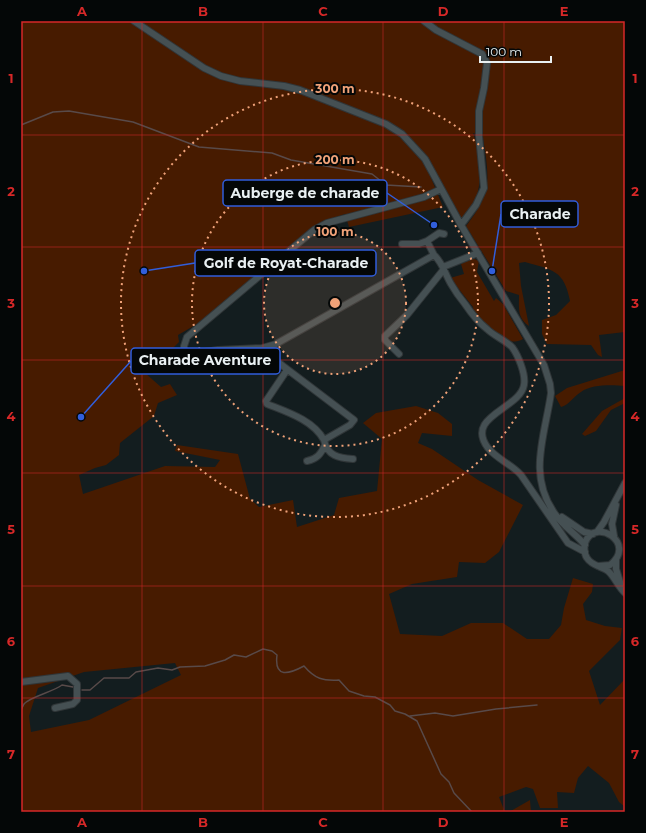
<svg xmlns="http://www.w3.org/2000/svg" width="646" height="833" font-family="Montserrat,sans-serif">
	<rect width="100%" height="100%" fill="#131d1f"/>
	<path fill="#471b00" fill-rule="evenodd" d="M21,21H625V332L599,335L602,357L598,355L591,345L547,344L542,334V320L556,315L570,301C564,270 553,270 525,262L519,263L521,286L529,326C517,318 519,308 519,295L506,291L466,226C493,191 489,179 483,137L473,133C480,151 483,179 476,198C474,206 467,212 462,219L434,170L429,173L443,207L349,227L345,214L325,221L225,308L178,335L179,342L167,354L166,362L160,369L145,373L161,387L170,384L177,395L158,403L154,416L120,443L119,455L106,465L95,468L79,475L83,494L165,466L215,467L220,460L175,451L177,445L238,454L250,499L259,507L293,500L297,527L334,515L339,498L377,491L382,439L363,423L376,413L416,406L438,413L452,424V436L422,433L418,443L432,449L478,480L523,505L499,552L485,563L459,562L457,577L412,584L389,594L400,634L442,636L471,623H503L527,639H549L561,625L564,608L573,578L593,584L592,592L583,604L586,620L605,626L622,628L620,640L589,671L600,705L625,679V807L619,802L609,783L588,766L578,778L574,793L557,792L558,808H540L533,789L526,787L499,797L505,812H21ZM175,663L181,675L89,720L31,732L29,716L38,688L84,672Z
		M472,258L479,261L477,272L494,301L496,298L503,304L523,339C516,343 506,342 500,338L473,312V307L450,278L464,274L461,264Z
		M625,370V386C612,385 592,384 581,392C574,396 569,405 561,407L555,396L567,388Z
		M625,398V403L611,410L596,431L585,436L582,434L602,411Z
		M530,800L531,812H509Z"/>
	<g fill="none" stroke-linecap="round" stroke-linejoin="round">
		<path stroke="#584a49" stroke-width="1.5" d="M21,125L53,112L69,111L133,122L199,147L272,153L291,160L372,174L386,185L421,187
			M82,690H90L104,678H129L136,672L158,668L172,670L180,667L205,666L225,660L234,655L246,657L263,649L272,651L277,655C274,679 289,674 304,666C315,679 323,681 339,680L349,691L364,696L375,697L390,705L395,711L405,714L417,721L441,774L449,782L454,793L472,812
			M21,710C22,708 23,706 24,704C29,697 53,692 62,685L73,687
			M410,716L435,713L453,716L496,709L537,705"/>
		<g stroke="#303638" stroke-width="8">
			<path id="minor" d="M134,21L204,68L221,76L240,81L284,86L300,90L386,124L402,134L425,159L461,225L544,365L550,384L551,393C545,436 527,475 555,514C563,526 576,534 585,545
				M424,21L436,30L482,54L487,63L484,88L479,111V136L484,188L476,205L461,225
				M427,241L439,233L444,234
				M402,244H419L427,241L434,255
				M443,267L478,253
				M267,348L275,360L354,420L350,425L324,440C313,420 287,412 267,404L266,401L287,370
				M184,354V346L187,337L314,230L327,223L424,197L441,189
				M399,354L385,340V336L407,315L444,269
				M172,357L218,350L262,348L276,344L434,255C443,263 445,274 451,284C455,291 460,298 465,304C471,313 478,322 487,329C494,336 505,340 512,347C518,355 526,374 524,385C520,409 464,416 488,448C497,459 511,464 521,475L568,543L585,552
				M324,440C327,456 339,458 353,459
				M307,461C317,459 321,454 325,445
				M562,517L584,532L593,534
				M597,532L604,522L625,483
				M614,536L612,524L616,505
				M616,559V569L621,585
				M598,566L610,565C638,543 594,516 585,543C584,549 584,554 587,558C592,566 601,566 608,571C615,577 618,587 625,593
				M21,682L68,676L77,684V700L73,704L55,708"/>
		</g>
		<use href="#minor" stroke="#455053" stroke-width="6"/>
	</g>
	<path fill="none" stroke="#d62828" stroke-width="1" stroke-opacity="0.55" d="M142,21V812M263,21V812M383,21V812M504,21V812M21,135H625M21,247H625M21,360H625M21,473H625M21,586H625M21,698H625"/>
	<circle cx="335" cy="303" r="71" fill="#f0a278" fill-opacity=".12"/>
	<g fill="none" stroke="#f0a278" stroke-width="2" stroke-dasharray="2 4">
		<circle cx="335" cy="303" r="71"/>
		<circle cx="335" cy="303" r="143"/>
		<circle cx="335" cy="303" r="214"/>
	</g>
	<circle cx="335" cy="303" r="6" fill="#f0a278" stroke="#040707" stroke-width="2"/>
	<g font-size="12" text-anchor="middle" font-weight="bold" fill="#f0a278" stroke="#040707" stroke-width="4" stroke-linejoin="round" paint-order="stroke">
		<text x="335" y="93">300 m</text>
		<text x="335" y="164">200 m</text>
		<text x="335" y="236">100 m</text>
	</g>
	<path fill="none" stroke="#315edb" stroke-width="1.5" d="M434 225L387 193M492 271L501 214M144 271L195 263M81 417L131 361"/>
	<g fill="#315edb" stroke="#040707" stroke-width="1.5">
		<circle cx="434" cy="225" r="4"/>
		<circle cx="492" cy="271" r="4"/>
		<circle cx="144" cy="271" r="4"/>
		<circle cx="81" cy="417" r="4"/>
	</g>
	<g fill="#040707" stroke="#315edb" stroke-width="1.5">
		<rect x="223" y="180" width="164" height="26" rx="4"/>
		<rect x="501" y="201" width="77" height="26" rx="4"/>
		<rect x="195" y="250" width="181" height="26" rx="4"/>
		<rect x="131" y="348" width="149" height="26" rx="4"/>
	</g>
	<g font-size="14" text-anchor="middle" font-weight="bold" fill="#e9f0f2">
		<text x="305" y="198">Auberge de charade</text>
		<text x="540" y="219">Charade</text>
		<text x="286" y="268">Golf de Royat-Charade</text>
		<text x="205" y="365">Charade Aventure</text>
	</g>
	<rect width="646" height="833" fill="none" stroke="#040707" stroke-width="44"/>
	<path d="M480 56v6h71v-6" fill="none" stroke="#e9f0f2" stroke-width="2"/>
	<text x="486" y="56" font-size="12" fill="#e9f0f2" stroke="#040707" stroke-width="3" paint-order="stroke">100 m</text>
	<rect x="22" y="22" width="602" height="789" fill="none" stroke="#d62828" stroke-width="1.5"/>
	<g font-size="13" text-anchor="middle" font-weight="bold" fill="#d62828">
		<text x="82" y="16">A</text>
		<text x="203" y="16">B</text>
		<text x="323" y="16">C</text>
		<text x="443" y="16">D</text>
		<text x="564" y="16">E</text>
		<text x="11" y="83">1</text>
		<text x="635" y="83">1</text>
		<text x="11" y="196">2</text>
		<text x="635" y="196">2</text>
		<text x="11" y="308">3</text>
		<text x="635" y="308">3</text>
		<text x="11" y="421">4</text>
		<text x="635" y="421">4</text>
		<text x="11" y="534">5</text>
		<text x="635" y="534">5</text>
		<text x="11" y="646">6</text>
		<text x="635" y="646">6</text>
		<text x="11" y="759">7</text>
		<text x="635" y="759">7</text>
		<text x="82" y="827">A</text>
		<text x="203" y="827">B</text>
		<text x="323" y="827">C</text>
		<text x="443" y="827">D</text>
		<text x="564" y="827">E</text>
	</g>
</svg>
